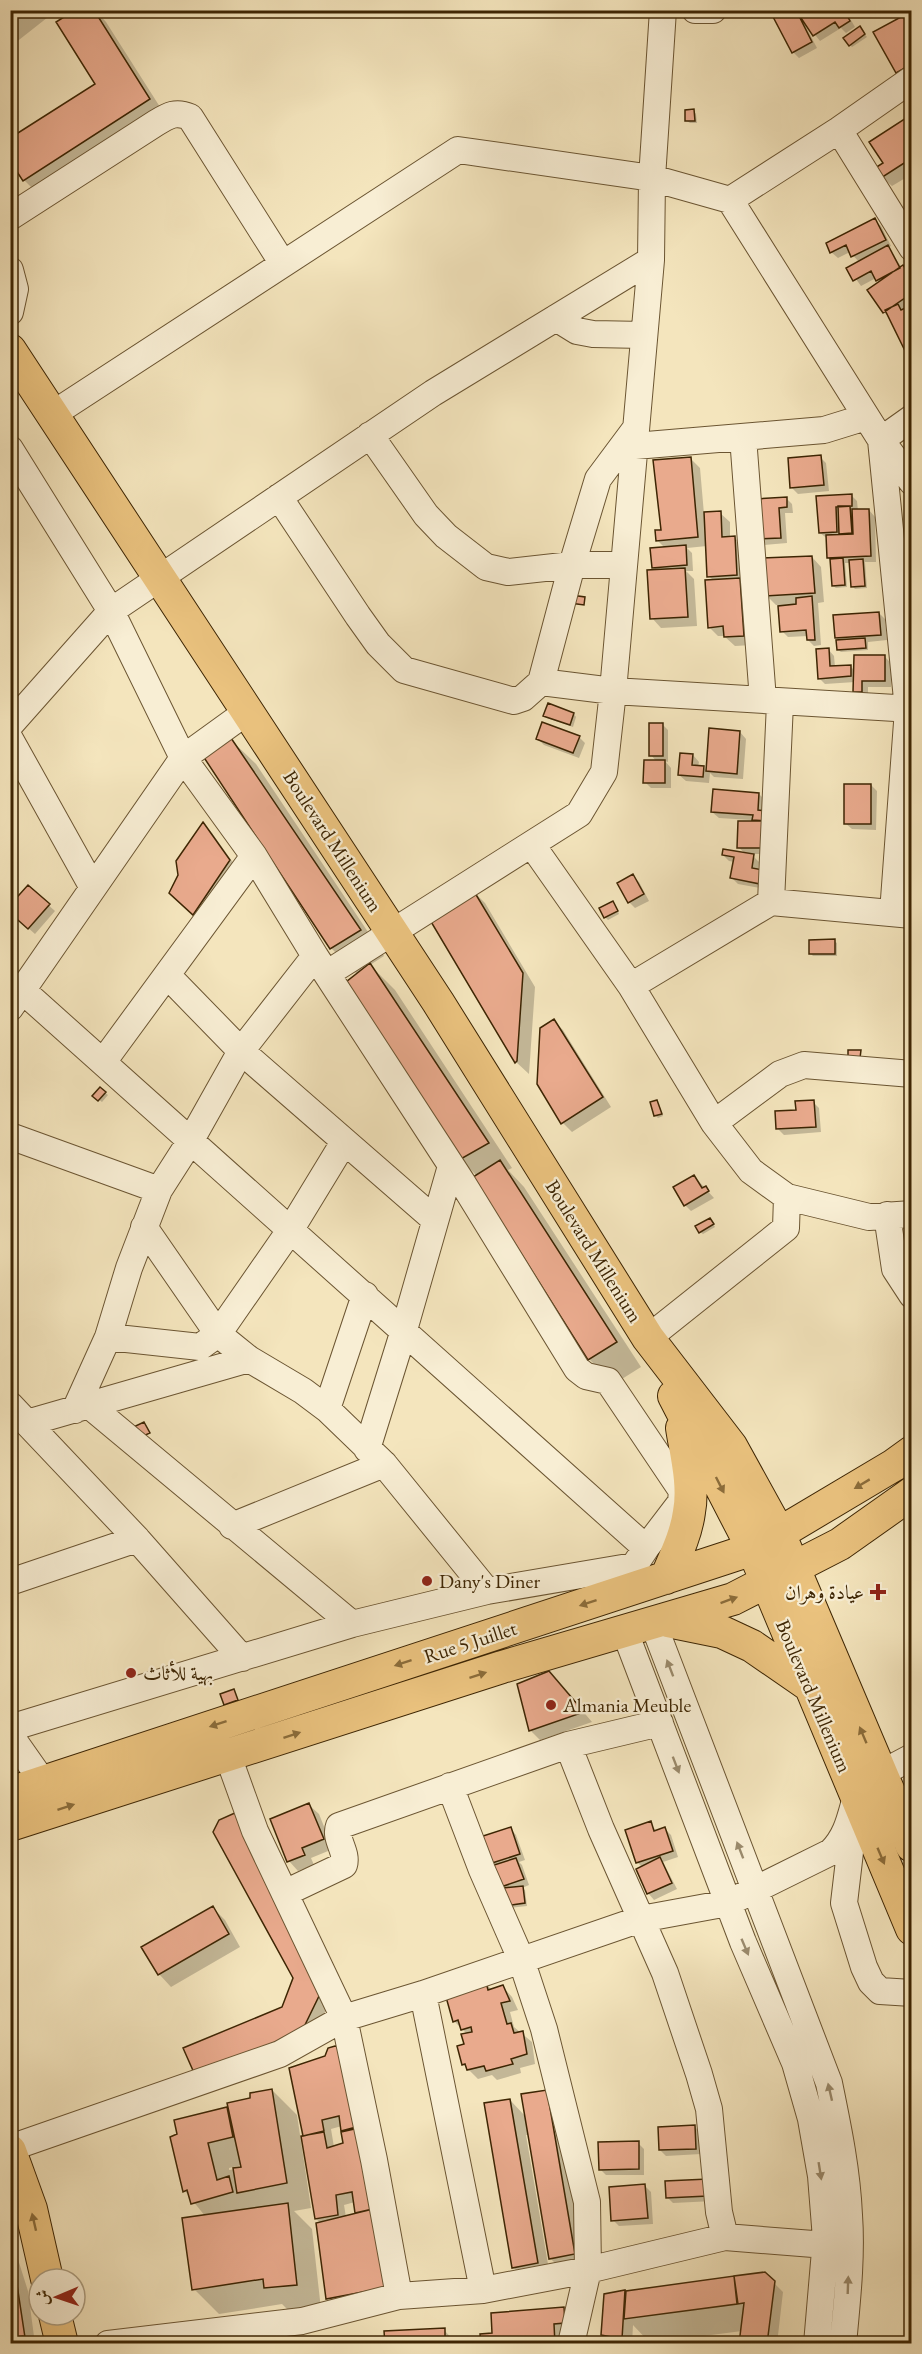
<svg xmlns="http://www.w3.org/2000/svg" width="922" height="2354" font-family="'EB Garamond',Amiri,serif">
	<rect width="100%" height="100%" fill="#f4e5bd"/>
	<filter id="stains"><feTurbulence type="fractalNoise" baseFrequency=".00333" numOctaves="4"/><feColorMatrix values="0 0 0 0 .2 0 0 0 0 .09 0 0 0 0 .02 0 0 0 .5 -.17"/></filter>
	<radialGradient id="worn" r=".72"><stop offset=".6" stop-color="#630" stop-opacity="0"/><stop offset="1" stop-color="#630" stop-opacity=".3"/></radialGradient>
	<path fill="#0003" fill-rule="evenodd" d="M10,10H57L10,47Z
		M77,10H95L106,22L167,118L42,198L24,180L97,84Z
		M779,10H797L800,16L809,10H845L855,27L846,33L841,28L820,41L808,26L806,27L817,48L799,58L793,52Z
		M862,31L867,37L852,47L850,45Z
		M694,111L696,114L697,123H690L687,121Z
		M905,120L912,126V174L892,186L882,177L885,164Z
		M874,220L881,226L891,246L888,247L902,268L912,277V303L905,307L906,309L912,306V359L891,319L884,312L880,282L876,278L861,286L848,268L859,262L850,252L838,258L831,252Z
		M820,457L826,463L829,491L798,494L792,488Z
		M690,458L700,468L704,514L720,513L730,522V538H735L744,547L753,645L735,646L724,636H718L709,627L714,581L709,576L707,546L687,548L692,553L693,571H686L694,579L697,626L661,628L652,618L657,571L653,567L665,548L657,540Z
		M851,495L857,501L858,511L869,510L875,517L876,562H865L867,588L855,589L853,587L850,563H845L847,587L836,588L833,586L831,560L828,557V539L820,533L818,497Z
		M786,498L792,504L793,513H785L787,543L764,545L758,539L756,500Z
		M812,557L821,567L824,602L818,603L821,645L814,646L808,640V636L788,637L782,631L780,605H776L766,595Z
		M879,613L885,619L887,640L868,642V650L841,652L838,650L839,641L836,637Z
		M828,649L834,656L835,667L850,666L855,671L885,657L891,663V687H868V698H861L855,691V682L825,684L819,678Z
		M549,705L574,714L576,717L573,727L547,718L545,715Z
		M662,724L668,730V762L665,761L671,768V788H651L645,782L657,762L651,755Z
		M711,730L740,732L746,739L743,779L714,777L710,773L709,783L686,781L679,775L693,755L699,762L698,767L704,768L707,772Z
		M579,737L585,743L579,758L544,745L538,739Z
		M231,740L256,764L384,956L370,965L395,990L512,1168L508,1170L524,1187L641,1367L614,1384L589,1359L477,1176L460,1159L358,975L331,948Z
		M871,785L877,791L876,830L852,829L845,823Z
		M759,794L765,800L771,854H751L759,862L758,871L766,889L738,884L732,878L735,862L729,861L723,855L746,854L739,848L751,820L719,818L712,812Z
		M203,824L212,833L239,871L204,923L180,902Z
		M633,876L639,882L649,901L635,908L629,902Z
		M28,887L55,911L35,934L10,912Z
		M472,890L485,903L535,987L529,1074L516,1062Z
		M615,905L619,914L608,920L605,917Z
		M834,941L837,943V956H813L810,953Z
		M554,1021L563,1030L611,1107L572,1132L563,1123Z
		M100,1089L108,1095L102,1102L94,1096Z
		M657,1102L663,1116L658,1118L655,1115Z
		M813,1102L819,1108L821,1132L784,1135L778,1129L798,1111Z
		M694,1176L714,1198L691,1211L685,1205Z
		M712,1222L715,1227L703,1234L700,1232Z
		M559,1683L592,1722L540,1740L531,1731L519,1685Z
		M233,1691L239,1703L228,1707L225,1704Z
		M309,1805L319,1814L333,1849L311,1858L314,1865L298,1871L289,1861Z
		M650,1823L657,1832L665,1829L671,1835L678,1857L663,1862L677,1889L654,1900L648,1893L638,1869L642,1867L637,1862Z
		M510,1828L516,1835L525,1860L519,1862L522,1865L529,1885L522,1888L525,1890L527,1906L509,1908L490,1863Z
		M215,1832L329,2004L312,2040L205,2083L283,2008L294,1977Z
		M213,1908L225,1920L240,1947L171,1987L159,1974Z
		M485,1983L492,1990L503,1987L512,1997L518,2010L510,2012L514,2027L532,2042L535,2064L520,2068L521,2073L497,2080L492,2075L478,2079L463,2064L467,2034L454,2021Z
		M291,2069L372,2141L398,2278L340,2311L328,2298L321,2223L316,2219L305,2136ZM342,2126L345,2144L334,2147L331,2129ZM355,2202L359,2214L346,2217L344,2205Z
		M272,2090L297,2115L311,2208L294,2211L312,2229L321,2309L290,2312L282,2304L219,2314L194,2289L205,2216L185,2191L176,2121L230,2108ZM242,2165L243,2168L229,2170V2168Z
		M522,2096L559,2104L587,2267L563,2271L550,2258L529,2135H526L550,2276L526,2280L513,2267L510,2100L526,2117Z
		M694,2126L700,2132L701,2154L666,2156L660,2150Z
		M638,2143L644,2149V2175H606L600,2169Z
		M707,2180L714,2201L673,2203L667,2197Z
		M645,2186L651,2192L653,2224L619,2226L613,2220Z
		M10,2234L28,2291L35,2344H10Z
		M764,2273L783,2292L777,2344H741L742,2331L650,2343L633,2325L632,2344H611L602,2334L605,2295Z
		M563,2309L576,2322L566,2344H482L494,2335Z
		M444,2330L457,2344H386Z
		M277,2334L286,2344H221Z"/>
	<path fill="#e9aa8d" stroke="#3d2503" stroke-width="1.5" d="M75,10H94L150,99L23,181L10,161V138L95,84L56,22Z
		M775,10H796L812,42L792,53L771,13Z
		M806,10H844L850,21L839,28L835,22L813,36L799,15Z
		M912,11V64L896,73L873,32Z
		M860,26L865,34L849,46L843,38Z
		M694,109L695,121H685V110Z
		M906,118L912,128V158L881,178L875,168L883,163L869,142Z
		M912,204V226L901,211Z
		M875,218L886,240L851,257L846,245L830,253L826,243Z
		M888,245L900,268L876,281L871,271L853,281L846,268Z
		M903,265L912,278V293L883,313L867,290Z
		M898,304L901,310L912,305V356L908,357L885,310Z
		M821,455L824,485L790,488L788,458Z
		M691,457L698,537L656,541L655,530H661L653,460Z
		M852,494V506L836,507L837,532L819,533L816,496Z
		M787,497V507L779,508L781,538L757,539L754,499Z
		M838,506H850L852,533L839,534Z
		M852,509H869L871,556L827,558L826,535L853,534Z
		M721,511L722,537L735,536L737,575L707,577L704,512Z
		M686,545L687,565L652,568L650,548Z
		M812,556L815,593L765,596L762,558Z
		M843,558L845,585L832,586L830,559Z
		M863,559L865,586L851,587L849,560Z
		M685,568L688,617L650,619L647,570Z
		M740,578L744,636L724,637L723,626L708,628L705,580Z
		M571,595L585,597L584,605L570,603Z
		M812,596L815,640H807L806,630L780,632L778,606L796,604V598Z
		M879,612L881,635L835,638L833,615Z
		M865,638L866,648L837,650L836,640Z
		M829,648L830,666L851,665V676L818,679L816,649Z
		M854,655H885V681H862V692H853Z
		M548,703L574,713L570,725L543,716Z
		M542,722L580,736L573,753L536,739Z
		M649,723H663V756H649Z
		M709,728L740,731L737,774L706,771Z
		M231,738L361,930L330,949L203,756Z
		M680,753L693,754L692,765L704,766L703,777L678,775Z
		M644,760H665V783H643Z
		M844,784H871V824H844Z
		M713,789L759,793L758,810L767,811V821L752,820L753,815L711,812Z
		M738,821H766V848H737Z
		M203,822L230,860L193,915L169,893L178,875L176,861Z
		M723,849L754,854L752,868L763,870L760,884L730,878L734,857L722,855Z
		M633,874L644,894L628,903L617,883Z
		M28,885L50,904L28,929L10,913V905Z
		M472,888L523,973L517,1061L515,1063L427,915Z
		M613,901L618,911L604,918L599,908Z
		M835,939V954H809V940Z
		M370,963L489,1143L459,1160L346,982Z
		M554,1019L603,1097L561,1124L537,1084L540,1028Z
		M848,1050H861L860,1058H848Z
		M100,1087L106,1092L98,1101L92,1096Z
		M657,1100L662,1114L654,1116L650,1102Z
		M814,1100L816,1127L776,1129L775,1111L796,1110L795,1101Z
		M500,1160L617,1342L588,1360L473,1177Z
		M694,1175L702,1188L706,1186L709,1191L684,1206L673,1187Z
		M710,1218L714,1224L699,1233L695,1226Z
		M144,1422L150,1433L130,1442L125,1431Z
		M549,1671L584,1712L529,1731L517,1684Z
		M234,1689L238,1700L224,1705L220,1694Z
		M309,1803L324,1839L302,1848L305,1855L287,1862L270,1819Z
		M237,1812L320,1994L302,2031L195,2075L183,2048L282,2007L293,1978L213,1832L219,1820Z
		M651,1821L654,1831L665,1827L673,1851L636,1863L625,1830Z
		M511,1827L520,1854L489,1864L480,1837Z
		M660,1857L672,1883L647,1894L636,1869Z
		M516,1858L524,1879L498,1888L491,1866Z
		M523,1886L525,1903L505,1906L503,1888Z
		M213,1906L229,1934L158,1975L141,1947Z
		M486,1982L488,1990L503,1985L510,2001L501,2003L507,2024L511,2023L514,2033L523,2031L527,2054L511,2059L513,2064L486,2071L484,2066L467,2070L465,2064L462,2065L457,2046L464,2044L461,2034L472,2032L471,2027L461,2030L458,2020L453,2022L446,1997Z
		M335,2046L342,2047L360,2126L341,2131L339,2116L322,2120L324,2131L303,2136L289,2068L325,2056L328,2048Z
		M272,2089L287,2183L237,2193L233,2168L241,2167L227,2103L250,2098V2093Z
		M547,2090L575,2254L549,2259L521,2094Z
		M510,2099L538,2263L512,2268L484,2103Z
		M227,2107L233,2137L208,2143L217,2180L229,2176L233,2192L191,2204L187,2190L183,2192L170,2137L177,2134L174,2120Z
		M695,2125L696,2149L659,2150L658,2127Z
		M359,2128L377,2208L355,2213L352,2192L336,2195L338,2215L315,2219L301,2136L324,2132L327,2148L343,2143L341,2132Z
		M639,2141V2169L599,2170L598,2142Z
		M708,2179V2196L666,2198L665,2181Z
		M645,2184L648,2218L611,2221L609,2187Z
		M288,2203L297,2285L264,2288L263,2279L192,2290L182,2218Z
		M377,2208L386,2281L384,2288L326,2299L316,2223Z
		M10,2260L16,2278L26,2344H10Z
		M765,2272L775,2281L767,2344H739L744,2303L738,2304L734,2276Z
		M734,2276L737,2304L624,2319L626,2291Z
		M625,2290L622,2339L601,2335L604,2294Z
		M564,2307L565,2323L554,2324L555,2344H481L480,2334L492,2333L491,2313Z
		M445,2328V2344H385L384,2331Z
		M278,2333L279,2344H212Z
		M23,2336V2344H10V2338Z"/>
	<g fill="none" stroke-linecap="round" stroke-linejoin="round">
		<g stroke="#6b5532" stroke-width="28">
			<path id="minor" d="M695,10H713
				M839,130L912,248
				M730,200L839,130L912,79
				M10,217L156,123C169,115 176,111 190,117L283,264
				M10,270L15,289L10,312
				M556,318L577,331L593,334L644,335
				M53,414L458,150L652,178L730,200L881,440L912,482
				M370,435L426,515L446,536L486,567L508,572L572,565L541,682
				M743,437L763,700
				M635,446L824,430L866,417
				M10,449L111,611L183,758L254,856L315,956L462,1182L577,1369L586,1376L608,1381L682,1491L681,1502L646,1548L23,991
				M279,497L358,616L378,644L404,670L514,701L523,698L541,682L613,691L912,709
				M624,565H572L598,479L636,428
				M10,725L111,611L433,393L651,260
				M10,739L93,888
				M532,845L631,986L714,1123L751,1171L787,1197L869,1217L912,1214
				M771,902L780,703
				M893,913L908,709L881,440L912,418
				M328,973L579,814L604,772L613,691L651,260L652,178L663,10
				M167,975L241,1051L435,1220
				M631,986L771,902L912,915
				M10,1008L183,758L248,711
				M103,1062L254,856
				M714,1123L780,1074L804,1065L912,1074
				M10,1136L159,1190
				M887,1215L895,1269L912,1295
				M144,1227L218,1334L249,1359L303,1391L327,1409L384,1464L487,1591
				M108,1337L200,1347L218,1334L291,1229L344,1142
				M648,1338L786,1228L787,1197
				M10,1405L137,1539L242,1658
				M90,1406L352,1624
				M327,1409L365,1295
				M75,1410L108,1337L129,1268L159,1190L191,1140L241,1051L315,956
				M27,1423L249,1359
				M367,1449L404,1330L451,1166
				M232,1526L384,1464
				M10,1582L137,1539
				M653,1623L829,2083C838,2127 847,2170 849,2215C852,2257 847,2301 843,2344
				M625,1632L743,1942L795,2063L811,2119L821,2176L826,2239L817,2344
				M10,1728L352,1624L487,1591L634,1566L646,1548
				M10,1735L43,1782
				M568,1745L601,1829L665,1973L699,2074L709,2109L719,2212L725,2237
				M228,1756L255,1831L344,2018L374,2160L399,2296
				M880,1774L912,1757
				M450,1786L482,1870L521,1959L544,2029L587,2202L588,2270L571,2344
				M847,1830L850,1852L844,1903L864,1967L871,1982L880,1991L912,1993
				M285,1893L344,1865C348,1852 334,1839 339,1826L568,1745L660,1723
				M423,1994L483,2290
				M10,2148L280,2054L344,2018L423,1994L641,1919L728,1903L831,1852C847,1836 850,1818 856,1797
				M108,2344L302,2321L399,2296L483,2290L588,2270L725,2237L826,2245L849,2241"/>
		</g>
		<g stroke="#3d2503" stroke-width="34">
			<path id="major" d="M10,350L438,1002L648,1338L731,1446L779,1533L912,1846
				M674,1396L753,1549L912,1929
				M666,1578C675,1557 686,1535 689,1512C694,1485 686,1454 682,1428
				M668,1621L722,1632L752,1646L810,1686
				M10,1793L753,1549L894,1465L912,1452
				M10,1825L502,1667L733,1599L840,1544L912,1493
				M10,2151L31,2209L47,2279
				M55,2315L62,2344"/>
		</g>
		<use href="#minor" stroke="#f8eed4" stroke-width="26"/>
		<use href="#major" stroke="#eac27e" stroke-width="32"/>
	</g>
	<defs><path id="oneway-solid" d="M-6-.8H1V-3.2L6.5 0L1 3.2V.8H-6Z" transform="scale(1.5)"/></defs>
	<g fill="#8b6c3a">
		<use href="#oneway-solid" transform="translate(862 1484) rotate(149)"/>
		<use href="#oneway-solid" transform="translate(720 1485) rotate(63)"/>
		<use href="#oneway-solid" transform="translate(729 1600) rotate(-20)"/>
		<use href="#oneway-solid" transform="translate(588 1603) rotate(162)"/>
		<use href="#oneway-solid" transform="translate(403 1663) rotate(162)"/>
		<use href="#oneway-solid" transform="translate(478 1675) rotate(-18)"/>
		<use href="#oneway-solid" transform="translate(218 1724) rotate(162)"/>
		<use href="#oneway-solid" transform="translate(292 1735) rotate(-18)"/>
		<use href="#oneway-solid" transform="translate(863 1735) rotate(-113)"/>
		<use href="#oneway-solid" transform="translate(66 1807) rotate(-18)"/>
		<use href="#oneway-solid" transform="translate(881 1856) rotate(67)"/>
		<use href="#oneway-solid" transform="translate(34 2222) rotate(-103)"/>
	</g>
	<g fill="#9a8a6c">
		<use href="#oneway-solid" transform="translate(670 1668) rotate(-111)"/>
		<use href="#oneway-solid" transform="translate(676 1765) rotate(69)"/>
		<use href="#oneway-solid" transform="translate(740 1850) rotate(-111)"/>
		<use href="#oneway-solid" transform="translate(745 1947) rotate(67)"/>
		<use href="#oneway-solid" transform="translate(830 2092) rotate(-103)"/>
		<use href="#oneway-solid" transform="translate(820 2171) rotate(81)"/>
		<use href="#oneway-solid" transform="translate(848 2285) rotate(-88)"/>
	</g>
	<g fill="#8f2418" stroke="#f8eed4" stroke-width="2">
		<circle cx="427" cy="1581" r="6"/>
		<path d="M875 1583h6v6h6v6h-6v6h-6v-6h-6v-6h6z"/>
		<circle cx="131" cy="1673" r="6"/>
		<circle cx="551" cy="1705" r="6"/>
	</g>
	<g text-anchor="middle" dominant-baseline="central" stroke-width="4.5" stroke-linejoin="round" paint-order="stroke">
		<g font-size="20" fill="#3d2503" stroke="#f8eed4">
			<text transform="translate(333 841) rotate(57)">Boulevard Millenium</text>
			<text transform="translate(594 1251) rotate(58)">Boulevard Millenium</text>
			<text transform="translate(470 1642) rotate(-18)">Rue 5 Juillet</text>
			<text transform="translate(814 1696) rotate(67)">Boulevard Millenium</text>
		</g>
		<g font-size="20" fill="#3d2503" stroke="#f8eed4" text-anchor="start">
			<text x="439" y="1581">Dany's Diner</text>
			<text x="864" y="1592" text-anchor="end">عيادة وهران</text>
			<text x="143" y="1673">بهية للأثاث</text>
			<text x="563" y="1705">Almania Meuble</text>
		</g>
	</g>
	<rect width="922" height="2354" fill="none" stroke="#f4e5bd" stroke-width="36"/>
	<rect x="12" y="12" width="898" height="2330" fill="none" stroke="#3d2503" stroke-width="3"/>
	<rect x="18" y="18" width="886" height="2318" fill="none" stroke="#3d2503" stroke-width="1.5"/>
	<g transform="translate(57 2297) rotate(268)"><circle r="28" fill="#f8eed4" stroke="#ad9e80" stroke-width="1.5"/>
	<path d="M0-4.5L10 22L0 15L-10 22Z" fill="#8f2418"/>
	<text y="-9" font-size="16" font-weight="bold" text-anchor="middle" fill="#3d2503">ش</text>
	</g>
	<rect width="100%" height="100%" filter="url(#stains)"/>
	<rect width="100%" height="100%" fill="url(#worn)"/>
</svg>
